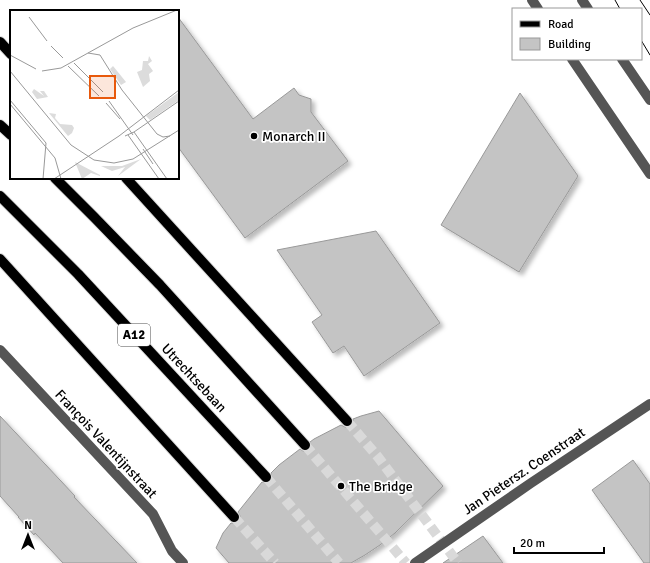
<svg xmlns="http://www.w3.org/2000/svg" width="650" height="563" font-family="Signika,sans-serif">
	<defs>
		<filter id="shadow"><feDropShadow dx="3.5" dy="3.5" stdDeviation="2" flood-color="#0004"/></filter>
	</defs>
	<rect width="100%" height="100%" fill="#fff"/>
	<path fill="#c4c4c4" stroke="#999" filter="url(#shadow)" d="M178,17L253,119L294,88L299,95L311,99V112L348,161L245,238L178,147Z
		M520,93L578,176L519,272L441,225Z
		M376,231L440,323L364,376L344,346L333,353L312,322L322,315L277,250Z
		M379,411L443,486L395,533L380,545L365,555L351,563H229L216,548L223,533L231,523H235L239,522L240,516L238,512L262,482L267,483L270,482L272,479L271,473L279,465L300,449L303,451L309,450L311,447L310,442L314,439L341,425L345,427H349L353,423V419L361,416Z
		M0,416L75,496L74,497L137,563H63L35,533L34,535L18,517H19L0,496Z
		M633,460L650,484V563H644L592,490Z
		M483,536L503,563H443Z"/>
	<g fill="none" stroke-linecap="round" stroke-linejoin="round">
		<path stroke="#d9d9d9" stroke-width="10" stroke-dasharray="10 5" stroke-linecap="butt" d="M347,421L378,457L458,563
			M305,445L406,563
			M266,477L339,563
			M234,517L275,563"/>
		<g stroke="#dbdbdb" stroke-width="12">
			<path id="major" d="M0,42L11,54
				M0,125L11,135
				M55,178L94,217L160,285L305,445
				M126,178L347,421
				M0,196L78,274L266,477
				M0,259L234,517"/>
		</g>
		<path stroke="#555" stroke-width="10" d="M532,0L538,9
			M582,0L588,9
			M572,59L650,174
			M622,59L650,100
			M0,350L153,514L172,551L183,563
			M415,563L531,483L650,404"/>
		<use href="#major" stroke="#000" stroke-width="10"/>
		<path stroke="#000" stroke-width="1" d="M615,0L620,9
			M640,0L650,15
			M641,40L650,55"/>
	</g>
	<g fill="#000" stroke="#fff" stroke-width="1.5">
		<circle cx="254" cy="136" r="4"/>
		<circle cx="341" cy="486" r="4"/>
	</g>
	<g text-anchor="middle" dominant-baseline="central" stroke-width="3.5" stroke-linejoin="round" paint-order="stroke">
		<rect fill="#fff" stroke="#4c4c4c" stroke-width="1" x="118" y="324" width="32" height="22" rx="3"/>
		<g font-size="13" font-weight="bold" fill="#000">
			<text x="134" y="335">A12</text>
		</g>
		<g font-size="14" fill="#000" stroke="#fff" text-anchor="start">
			<text x="262" y="136">Monarch II</text>
			<text x="349" y="486">The Bridge</text>
		</g>
		<g font-size="14" fill="#000" stroke="#fff">
			<text transform="translate(194 378) rotate(47)">Utrechtsebaan</text>
			<text transform="translate(106 444) rotate(47)">François Valentijnstraat</text>
			<text transform="translate(524 471) rotate(-34)">Jan Pietersz. Coenstraat</text>
		</g>
	</g>
	<g transform="translate(10 10)">
		<rect width="169" height="169" fill="#fff"/>
		<path d="M139,46L142,51L138,54L143,61L139,64L140,71L133,77L127,62L132,60L133,51H138ZM103,56L116,72L111,75L100,59ZM24,79L34,86L30,81H34L38,87L27,89L22,82ZM169,82V90L140,110L136,106ZM39,103L46,104L45,108L50,114L62,115L64,118L62,123L58,126ZM131,149L108,166L115,157L102,161L91,156H112ZM65,152L90,165V166L81,163L72,169Z" fill="#dcdcdc"/>
		<path fill="none" stroke="#999" stroke-width="1" d="M19,7L37,31M41,36L53,48M78,43L90,45L112,80L147,124L153,127L160,126M0,45L26,59M64,53L93,82M58,56L89,86M0,61L61,135L84,150L104,153L123,149L169,120M32,61L51,58L123,18L167,0M0,90L36,133L33,169M99,91L123,125M96,93L110,109M0,94L45,148L51,169M124,122L157,169M118,125L149,169M115,126L124,122L169,91M133,139L143,154M44,169L109,126L169,80"/>
		<path fill="#e8590c" fill-opacity="0.15" stroke="#e8590c" stroke-width="2" d="M80,66H105V88H80Z"/>
		<rect width="169" height="169" fill="none" stroke="#000" stroke-width="2"/>
	</g>
	<rect x="512" y="8" width="130" height="52" fill="#ffffff" stroke="#999999"/>
	<rect x="520" y="21" width="20" height="6" fill="#000000" stroke="#999999"/>
	<text x="548" y="28" font-size="12" fill="#000000">Road</text>
	<rect x="520" y="38" width="20" height="12" fill="#c4c4c4" stroke="#999999"/>
	<text x="548" y="48" font-size="12" fill="#000000">Building</text>
	<g transform="translate(28 535)" stroke="#ffffff" stroke-width="3" paint-order="stroke">
	<path d="M0-3L7 15L0 10L-7 15Z" fill="#000000"/>
	<text y="-6" font-size="11" font-weight="bold" text-anchor="middle" fill="#000000">N</text>
	</g>
	<path d="M514 547v6h90v-6" fill="none" stroke="#000000" stroke-width="2"/>
	<text x="520" y="547" font-size="12" fill="#000000" stroke="#ffffff" stroke-width="3" paint-order="stroke">20 m</text>
</svg>
